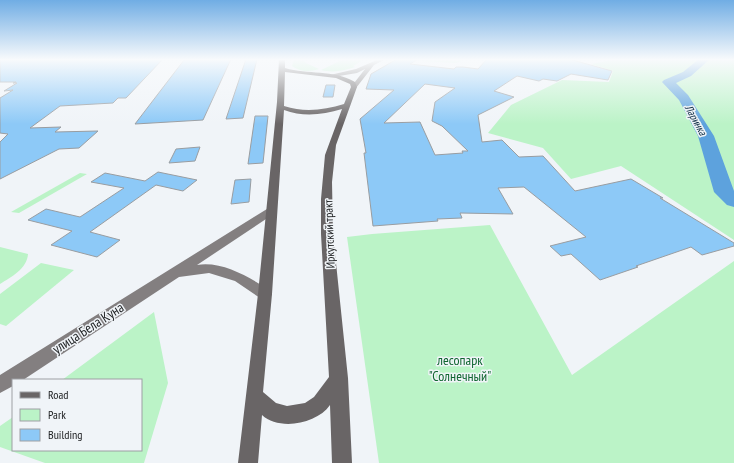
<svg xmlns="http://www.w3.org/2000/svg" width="734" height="463" font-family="'PT Sans Narrow',sans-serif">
	<rect width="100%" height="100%" fill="#f0f4f8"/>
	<path fill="#bbf3c7" d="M294,59H303L306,63L319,69C310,72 300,72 292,66Z
		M344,59H365L353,66L355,67C343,71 333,73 321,70Z
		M423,59H462L464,60L456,63L420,61Z
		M617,59H734V240L621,166L571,179L543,148L488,133L511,105L562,80L609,82L613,71L591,64Z
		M80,173L87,174L19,213L11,212Z
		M490,225L572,375L734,261V463H379L347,237L372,234Z
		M0,247L28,254C27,269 11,277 0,284Z
		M41,263L74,270L6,326L0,324V294Z
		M154,312L168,383L144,463H45L0,447V426L13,417V450H141V380H62Z"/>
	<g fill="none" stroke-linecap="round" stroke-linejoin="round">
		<path fill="#5da2dd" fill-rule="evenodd" d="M699,59H710L691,76L676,83L688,95L714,136L734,191V207L727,205L714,192L698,136L679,100L662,82L664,80L683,72Z"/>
	</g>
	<path fill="#8dc9f7" stroke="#999da1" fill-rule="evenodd" d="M0,59H163L126,98H118L113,103L60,106L30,128L61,127L55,132L98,131L79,148L59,149L0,179V142L8,134L0,133V98L13,90L4,91L17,83H13L16,82H0Z
		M231,59L203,120L135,124L184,60Z
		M246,59H257L243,118L226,119Z
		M397,59H418L410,64L454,69L456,67H463L478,69L487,59H569L612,71L608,80L571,74L557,81L543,79L539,81L517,76L494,91L514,97L478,115L482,142L502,140L519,157L543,156L575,191L631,179L663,198H660L734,243V246L702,255L691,247L636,266L638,267L600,280L571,254L561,256L550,246L586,237L524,187L498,188L513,214L460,213L462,218L437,219L438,221L373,226L364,153H366L360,119L394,90L366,89L371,74ZM425,84L455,88L435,102L432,121L442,126L468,151H462L463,153L435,155L420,122L384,123Z
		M326,85H335L333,97H323Z
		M255,116H268L263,163L248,164Z
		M200,147L195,161L169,163L176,149Z
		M158,172L197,180L183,191L156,185L90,232L120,240L97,257L51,245L72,231L28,220L46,209L80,217L124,188L91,182L105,173L145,181Z
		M251,179L249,202L231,204L235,180Z"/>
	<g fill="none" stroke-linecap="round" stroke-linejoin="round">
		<path fill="#837f80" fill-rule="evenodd" d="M379,59H386L374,65L356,88L351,87L365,69L357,73L333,77L330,75L356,69Z
			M271,208L277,211L275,213L197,265C223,261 248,277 270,290L272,294L270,298L265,299L260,298L235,281L209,273L179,277L23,380H13V386L0,393V375L267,209Z"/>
		<path fill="#696566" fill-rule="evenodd" d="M279,59H285V68C308,75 333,69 355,82L357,87L336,145L332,182L333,234L348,378L352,463H332L330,405C317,424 279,431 262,415L258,463H238L258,294L277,102ZM285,72L336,78L350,84L351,87L344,104C324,110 305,113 284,106ZM342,109L325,155L321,199V234L329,377L314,397L305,403L287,406L276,403L263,392L272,294L284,110C303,117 322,115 342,109Z"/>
	</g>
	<linearGradient id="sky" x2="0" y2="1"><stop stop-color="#70ade4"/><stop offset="0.48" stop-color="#f8fafc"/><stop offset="1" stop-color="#f8fafc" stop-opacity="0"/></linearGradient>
	<rect width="734" height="124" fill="url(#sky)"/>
	<g text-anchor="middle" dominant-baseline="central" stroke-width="3" stroke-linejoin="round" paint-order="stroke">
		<g font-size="11" font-style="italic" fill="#0f2d45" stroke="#f0f4f8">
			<text transform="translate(696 120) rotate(61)">Ларинка</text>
		</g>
		<g font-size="12" fill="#212325" stroke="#f0f4f8">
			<text transform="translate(329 234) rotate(-92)">Иркутский тракт</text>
		</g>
		<g font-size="14" fill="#212325" stroke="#f0f4f8">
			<text transform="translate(88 328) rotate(-33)">улица Бела Куна</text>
		</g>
		<g font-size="14" fill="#106631" stroke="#f0f4f8">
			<text x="460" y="360">лесопарк<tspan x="460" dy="16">"Солнечный"</tspan></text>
		</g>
	</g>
	<rect x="12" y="379" width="130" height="72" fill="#f0f4f8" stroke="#9da0a4"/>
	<rect x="20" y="392" width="20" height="6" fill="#696566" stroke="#9da0a4"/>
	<text x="48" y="399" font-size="12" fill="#212325">Road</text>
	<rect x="20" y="409" width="20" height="12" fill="#bbf3c7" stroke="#9da0a4"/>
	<text x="48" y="419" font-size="12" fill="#212325">Park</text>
	<rect x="20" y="429" width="20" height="12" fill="#8dc9f7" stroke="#9da0a4"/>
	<text x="48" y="439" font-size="12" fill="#212325">Building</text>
</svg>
